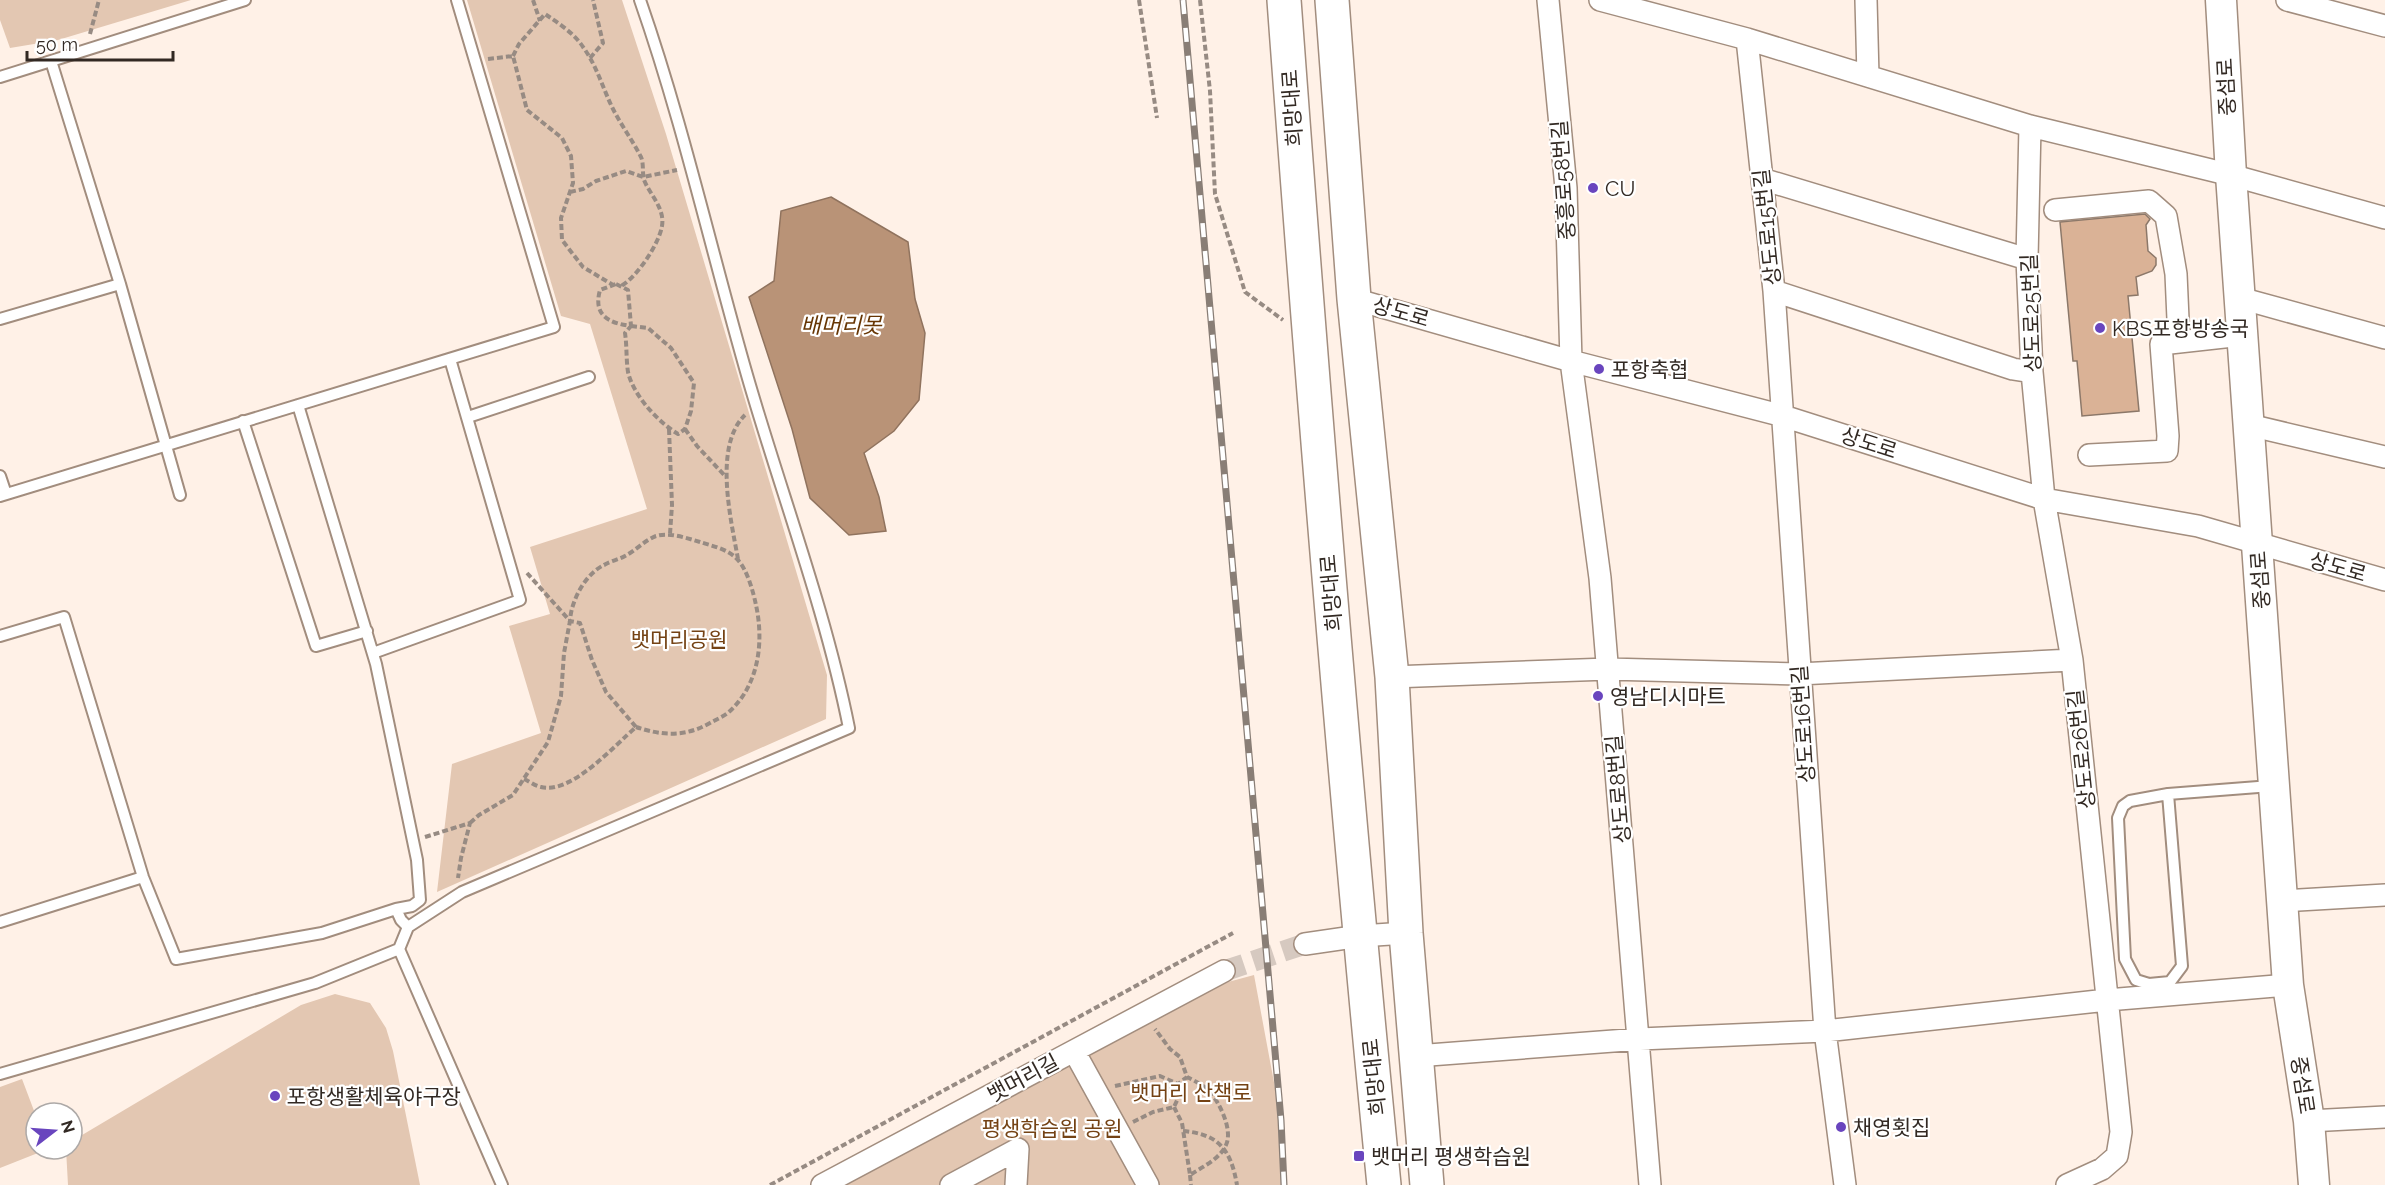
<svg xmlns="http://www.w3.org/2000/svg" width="2385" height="1185" font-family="Raleway,'Noto Sans KR',sans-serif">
	<rect width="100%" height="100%" fill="#fff1e7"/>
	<path fill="#e3c7b2" d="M0,0H191L58,40L10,48L0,20Z
		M467,0H622L666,134L827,675L826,719L437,892L452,764L541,733L509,626L550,614L530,547L647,509L590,324L561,316Z
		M1254,975L1281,1120L1284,1185H822L1074,1051L1228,982Z
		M335,994L370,1003L386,1028L393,1051L420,1185H68L66,1149H72V1141L301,1005Z
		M22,1079L36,1116V1149H48L0,1168V1087Z"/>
	<path fill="#b99377" stroke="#90735e" stroke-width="1.5" d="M831,197L908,242L915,299L925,333L919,400L894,431L864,453L879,497L886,531L849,535L810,498L792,429L749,297L774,281L781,211Z"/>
	<path fill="#dab296" stroke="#8c7869" stroke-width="1.5" d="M2145,214L2150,219L2146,225L2148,251L2156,258V265L2152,271L2136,277L2138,295L2128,296L2139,411L2082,416L2077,361H2073L2060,222Z"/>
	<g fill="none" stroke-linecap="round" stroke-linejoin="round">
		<path stroke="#d6c9c0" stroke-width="21" stroke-dasharray="21 10" stroke-linecap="butt" d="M1224,971L1305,944"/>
		<g stroke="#a28d7e" stroke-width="14">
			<path id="lane" d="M51,61L120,284L180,495
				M0,77L245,0
				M0,319L120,284
				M298,405L376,664L417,860L420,900L412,906L396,909
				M468,417L589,377
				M243,421L316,646L367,631
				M0,476L6,494
				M0,496L554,327L457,0
				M0,636L64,617L143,877L176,959L322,933L396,909L401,920L408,927
				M373,653L520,600L450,359
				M2168,794L2182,966L2170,982L2149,984L2136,980L2125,959L2118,818L2123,806L2130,801L2168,794L2271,786
				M0,922L143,877
				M0,1074L315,983L399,949
				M502,1185L399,949L408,927L462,892L849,728C825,608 781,493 747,375C711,250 683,123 640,0"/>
		</g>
		<g stroke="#a28d7e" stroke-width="24">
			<path id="street" d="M1548,0L1566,188L1571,361L1600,578L1650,1185
				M1600,0L1747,39L2030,126L2231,175L2385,218
				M1866,0L1868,76
				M2287,0L2385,26
				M1747,39L1774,291L1825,1031L1845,1185
				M2030,126L2027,259L2032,372L2044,499L2072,660L2121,1132L2117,1156L2102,1169L2067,1185
				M1762,179L2027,259
				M2055,210L2149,201L2166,216L2176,274L2179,342
				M1774,291L2013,369L2032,372
				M2240,298L2385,338
				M1354,299L1571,361L1783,416L2044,499L2198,526L2385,580
				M2249,425L2385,457
				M2089,455L2167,451L2168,436L2161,344L2242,335
				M1392,677L1608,669L1799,674L2072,660
				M2282,901L2385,895
				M1305,944L1360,936L1406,933
				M1074,1051L1148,1185
				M1416,1056L1640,1039L1825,1031L2107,1000L2288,985
				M2309,1121L2385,1117
				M822,1185L1224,971
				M951,1185L1018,1149L1016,1185"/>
		</g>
		<g stroke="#a28d7e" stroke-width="33">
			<path id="secondary" d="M2221,0L2231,175L2288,985L2309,1121L2314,1185"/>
		</g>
		<g stroke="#a28d7e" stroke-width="36">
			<path id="primary" d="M1284,0C1313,395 1345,791 1384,1185
				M1332,0L1354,299L1392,677L1406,933L1427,1185"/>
		</g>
		<path stroke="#978b83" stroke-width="4" stroke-dasharray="6 3" stroke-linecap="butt" d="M533,0L540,21
			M1139,0L1157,118
			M1200,0L1210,91L1215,194L1245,292L1283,320
			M90,34L99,0
			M513,56L519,44L545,14C558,23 574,33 583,47C597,66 603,89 613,109C621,125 633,141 641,157C644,164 642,172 644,180C650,195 665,208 662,226C659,244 637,277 621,286
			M590,58L603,43L593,0
			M488,59L513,56L527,110L562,138L571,156L573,183L561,218L562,240L583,267L613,285
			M570,192L583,189L596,181L626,171L643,177L677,170
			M616,284L628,290L631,326C608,323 593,315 600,290Z
			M631,326L648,328L671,348L694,383L691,411L685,429L678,434C658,422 633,395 628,372C626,359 627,346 625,333Z
			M669,429L672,505L670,534
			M685,429L697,446L727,478
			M738,559C731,520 713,446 745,415
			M524,779C529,781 535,786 541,787C571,795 615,745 636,727L606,692L592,660L580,623L570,621C571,601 585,574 604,565C610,561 618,560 625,556C635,551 645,540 656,536C670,532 686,538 700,542C712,546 728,549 737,559C747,569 753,591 756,605C764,642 759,684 730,711C725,716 717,719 710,723C685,737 663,736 636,727
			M470,823L479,815L513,795L548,742L561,696L564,653L570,621L527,573
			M425,837L470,823L461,858L458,878
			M1115,1086L1160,1076L1178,1084L1187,1077L1180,1057L1170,1049L1155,1029
			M1174,1107L1182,1123L1190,1175C1202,1167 1220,1159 1226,1145C1233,1130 1220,1104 1211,1093C1205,1086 1195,1081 1187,1077
			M1133,1122L1153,1112L1174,1107L1179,1096L1178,1084
			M1183,1131C1219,1134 1231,1150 1237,1185
			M1190,1175L1191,1185
			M770,1185L1233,933"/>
		<use href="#lane" stroke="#fff" stroke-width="10"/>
		<use href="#street" stroke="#fff" stroke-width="21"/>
		<use href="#secondary" stroke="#fff" stroke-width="30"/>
		<use href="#primary" stroke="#fff" stroke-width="33"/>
		<g stroke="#897e76" stroke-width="7">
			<path id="rail" d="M1183,0L1281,1120L1284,1185"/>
		</g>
		<use href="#rail" stroke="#fff" stroke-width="4.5" stroke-dasharray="14" stroke-linecap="butt"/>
	</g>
	<g fill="#6945be" stroke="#fff" stroke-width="2">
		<circle cx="1593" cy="188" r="6"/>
		<circle cx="2100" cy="328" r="6"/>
		<circle cx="1599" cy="369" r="6"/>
		<circle cx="1598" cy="696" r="6"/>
		<circle cx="275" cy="1096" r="6"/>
		<circle cx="1841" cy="1127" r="6"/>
		<rect x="1353" y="1150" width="12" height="12" rx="3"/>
	</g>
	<g text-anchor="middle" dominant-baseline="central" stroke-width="4.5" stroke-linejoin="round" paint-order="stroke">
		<g font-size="21" fill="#322923" stroke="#fff">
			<text transform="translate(2226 87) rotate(-93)">중섬로</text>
			<text transform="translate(1292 108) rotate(-94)">희망대로</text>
			<text transform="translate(1563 180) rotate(-94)">중흥로58번길</text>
			<text transform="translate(1767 227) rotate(-96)">상도로15번길</text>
			<text transform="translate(1401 312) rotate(16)">상도로</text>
			<text transform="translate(2031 313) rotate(-92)">상도로25번길</text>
			<text transform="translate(1869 443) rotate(18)">상도로</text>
			<text transform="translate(2338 567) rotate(16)">상도로</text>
			<text transform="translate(2260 580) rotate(-94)">중섬로</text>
			<text transform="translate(1331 593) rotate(-95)">희망대로</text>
			<text transform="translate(1803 724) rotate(-94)">상도로16번길</text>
			<text transform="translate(2081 749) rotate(-96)">상도로26번길</text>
			<text transform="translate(1618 789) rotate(-95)">상도로8번길</text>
			<text transform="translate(1374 1077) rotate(-96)">희망대로</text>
			<text transform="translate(1023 1078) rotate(-28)">뱃머리길</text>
			<text transform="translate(2303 1085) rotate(81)">중섬로</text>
		</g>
		<g font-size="21" fill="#322923" stroke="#fff" text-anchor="start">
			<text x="1605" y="188">CU</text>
			<text x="2112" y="328">KBS포항방송국</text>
			<text x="1611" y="369">포항축협</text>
			<text x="1610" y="696">영남디시마트</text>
			<text x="287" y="1096">포항생활체육야구장</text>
			<text x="1853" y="1127">채영횟집</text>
			<text x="1371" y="1156">뱃머리 평생학습원</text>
		</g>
		<g font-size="21" fill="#744214" stroke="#fff">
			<text x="679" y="639">뱃머리공원</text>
			<text x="1191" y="1092">뱃머리 산책로</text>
			<text x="1052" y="1128">평생학습원 공원</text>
		</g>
		<g font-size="22" font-style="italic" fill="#673604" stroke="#fff">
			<text x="841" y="325">배머리못</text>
		</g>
	</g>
	<g transform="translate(54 1131) rotate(73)"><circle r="28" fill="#ffffff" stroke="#ada9a7" stroke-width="1.5"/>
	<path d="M0-4.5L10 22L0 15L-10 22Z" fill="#6945be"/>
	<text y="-9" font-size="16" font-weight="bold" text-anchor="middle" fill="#322923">N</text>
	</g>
	<path d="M27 51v9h146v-9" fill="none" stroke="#322923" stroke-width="3"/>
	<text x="36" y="51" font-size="18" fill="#322923" stroke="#ffffff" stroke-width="4.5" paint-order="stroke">50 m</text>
</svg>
